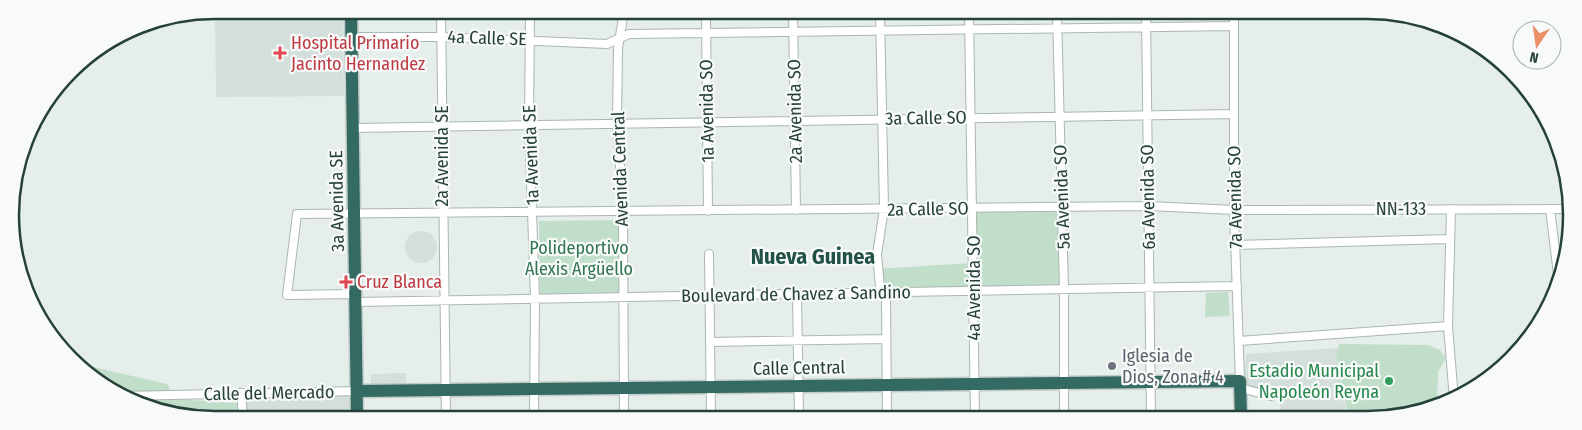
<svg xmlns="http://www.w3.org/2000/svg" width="1582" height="430" font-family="'Fira Sans Condensed',sans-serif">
	<rect width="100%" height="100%" fill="#e6eeeb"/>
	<path fill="#d4deda" d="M215,10H343L344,96L216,97Z
		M405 247a16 16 0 1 1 32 0a16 16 0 1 1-32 0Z
		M1338,348L1336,358L1348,418H1279L1281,394L1248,387L1244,377L1246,354Z
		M406,373V386L371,387V374Z
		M356,393V416H245L244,398Z"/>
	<path fill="#c1deca" d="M1060,210L1061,287L977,289L976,211Z
		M618,220L620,297L540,298L539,221Z
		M971,263L972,289L888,291L883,288L878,269Z
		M1228,292L1230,316L1205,317L1206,293Z
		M1339,344L1428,345L1440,350L1446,358L1438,372L1437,405L1393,418H1349L1336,358Z
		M80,364L167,384L176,399L237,403L236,416H175L112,392Z"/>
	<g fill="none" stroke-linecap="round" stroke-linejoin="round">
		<g stroke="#a9b6b2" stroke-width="10">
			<path id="minor" d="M441,11L446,417
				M530,11L529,124L535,299L534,417
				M706,12L708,211
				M793,12L796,210
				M880,12L884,209L877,254L880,287L886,298L887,417
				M969,12L975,418
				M1057,13L1064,289V418
				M1146,13L1151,418
				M1234,13V210L1240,381
				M352,37H441L607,44L629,34L1234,26
				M353,128L1234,114
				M1451,209L1448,326L1454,400
				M1550,209L1559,282
				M1235,245L1449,239
				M709,254L711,417
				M355,294L287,295L297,214L1149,206L1234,210L1568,209
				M797,294L799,417
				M355,302L1237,286
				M1239,341L1448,326
				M710,342L886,339
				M1240,388L1271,396
				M241,393L243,416
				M121,396L358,391
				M624,417L623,212L617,122L618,48L624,11"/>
		</g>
		<g stroke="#c2cac8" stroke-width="15">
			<path id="highway" d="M351,10L357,416
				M358,391L1240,381L1241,418"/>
		</g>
		<use href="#minor" stroke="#fff" stroke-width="8"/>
		<use href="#highway" stroke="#336a62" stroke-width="12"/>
	</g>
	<g fill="#e0444e" stroke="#f7faf9" stroke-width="2">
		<path d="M277.5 45.5h5v5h5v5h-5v5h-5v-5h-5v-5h5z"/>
		<path d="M343.5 274.5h5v5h5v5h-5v5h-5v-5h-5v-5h5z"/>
	</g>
	<circle fill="#6b7280" stroke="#f7faf9" stroke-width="2" cx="1112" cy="366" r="5"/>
	<circle fill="#2e9e5b" stroke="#f7faf9" stroke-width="2" cx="1389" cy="381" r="5"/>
	<g text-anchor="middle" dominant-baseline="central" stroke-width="4.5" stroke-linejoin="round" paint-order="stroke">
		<g font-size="18" fill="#26403a" stroke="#f7faf9">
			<text transform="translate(487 38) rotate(2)">4a Calle SE</text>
			<text transform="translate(707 111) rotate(-91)">1a Avenida SO</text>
			<text transform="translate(795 111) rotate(-91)">2a Avenida SO</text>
			<text transform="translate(926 118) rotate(-1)">3a Calle SO</text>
			<text transform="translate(531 155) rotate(-92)">1a Avenida SE</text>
			<text transform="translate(442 156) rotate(-90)">2a Avenida SE</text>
			<text transform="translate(620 169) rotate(-92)">Avenida Central</text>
			<text transform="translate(1062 197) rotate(-92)">5a Avenida SO</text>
			<text transform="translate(1148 197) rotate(-91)">6a Avenida SO</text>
			<text transform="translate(1235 197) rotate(-91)">7a Avenida SO</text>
			<text transform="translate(337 201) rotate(-91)">3a Avenida SE</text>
			<text transform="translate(928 209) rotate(-1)">2a Calle SO</text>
			<text x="1401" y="209">NN-133</text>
			<text transform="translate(974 288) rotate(-90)">4a Avenida SO</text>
			<text transform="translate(796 294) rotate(-1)">Boulevard de Chavez a Sandino</text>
			<text transform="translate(799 368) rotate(-1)">Calle Central</text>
			<text transform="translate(269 393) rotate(-1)">Calle del Mercado</text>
		</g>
		<g font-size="18" fill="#be3a42" stroke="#f7faf9" text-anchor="start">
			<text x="291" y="43">Hospital Primario<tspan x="291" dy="21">Jacinto Hernandez</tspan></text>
			<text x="357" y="282">Cruz Blanca</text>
		</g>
		<g font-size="18" fill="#32754f" stroke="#f7faf9">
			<text x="579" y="248">Polideportivo<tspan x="579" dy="21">Alexis Argüello</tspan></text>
		</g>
		<g font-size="18" fill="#5b616d" stroke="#f7faf9" text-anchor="start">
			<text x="1122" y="356">Iglesia de<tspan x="1122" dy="21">Dios, Zona # 4</tspan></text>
		</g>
		<g font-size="18" fill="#27864d" stroke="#f7faf9" text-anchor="end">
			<text x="1379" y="371">Estadio Municipal<tspan x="1379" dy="21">Napoleón Reyna</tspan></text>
		</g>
		<g font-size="22" font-weight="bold" fill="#225148" stroke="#f7faf9">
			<text x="813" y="256">Nueva Guinea</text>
		</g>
	</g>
	<path d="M0 0H1582V430H0ZM215 19H1367A196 196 0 0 1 1563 215V215A196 196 0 0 1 1367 411H215A196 196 0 0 1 19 215V215A196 196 0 0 1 215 19Z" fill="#f7faf9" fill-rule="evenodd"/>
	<path fill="none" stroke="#26403a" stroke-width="2.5" d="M215 19H1367A196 196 0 0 1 1563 215V215A196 196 0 0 1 1367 411H215A196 196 0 0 1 19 215V215A196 196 0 0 1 215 19Z"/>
	<g transform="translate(1537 45) rotate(193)"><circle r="24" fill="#f7faf9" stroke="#a3b0ad"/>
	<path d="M0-4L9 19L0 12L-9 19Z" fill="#ea8f68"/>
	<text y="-8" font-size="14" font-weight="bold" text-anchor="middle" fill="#26403a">N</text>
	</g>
</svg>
